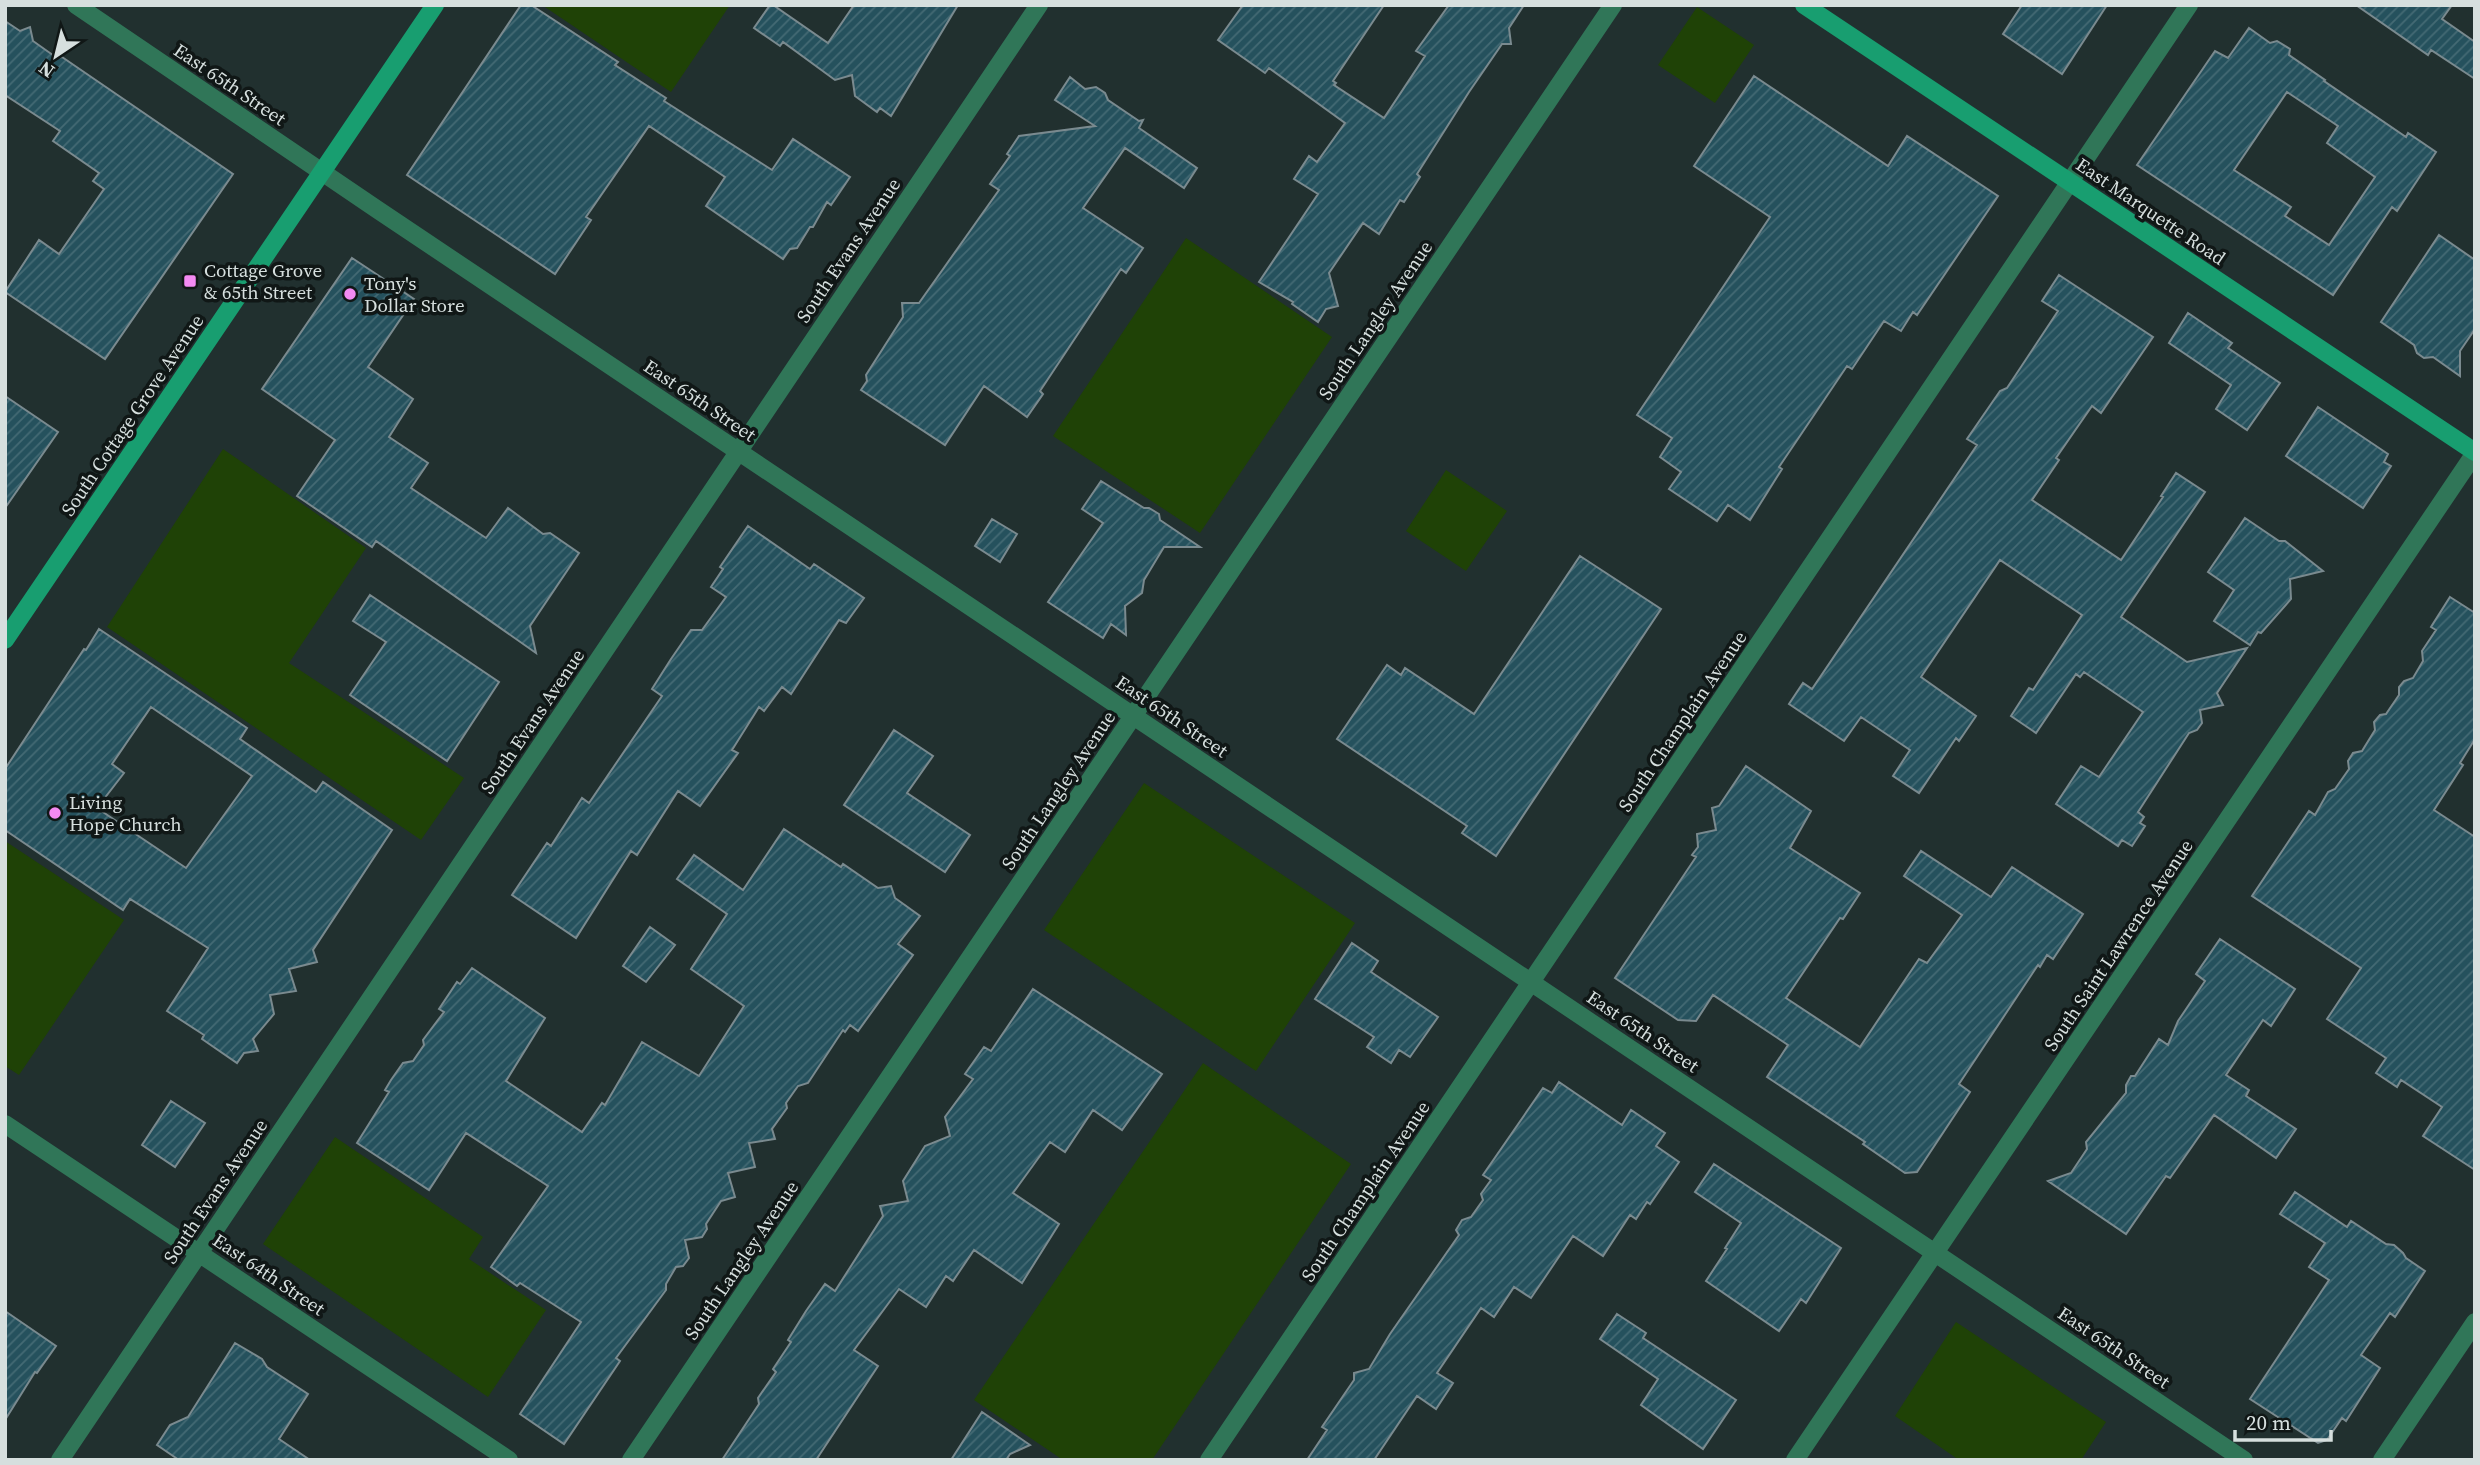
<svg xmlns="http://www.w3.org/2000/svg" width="2480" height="1465" font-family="'Source Serif 4',serif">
	<defs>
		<pattern id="building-hatch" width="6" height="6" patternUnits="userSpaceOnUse" patternTransform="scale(1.75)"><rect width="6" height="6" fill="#25515d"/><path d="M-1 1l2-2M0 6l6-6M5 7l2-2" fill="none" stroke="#446a74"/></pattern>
	</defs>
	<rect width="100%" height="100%" fill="#21302f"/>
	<path fill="#1f4206" d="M542,5H730L671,92Z
		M1697,7L1754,45L1715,103L1658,65Z
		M1186,238L1332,337L1200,533L1053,436Z
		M223,449L366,548L289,663L464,778L421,840L107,627Z
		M1446,470L1507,511L1466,571L1406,531Z
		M1144,783L1355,923L1256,1071L1044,930Z
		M5,841L124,920L19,1075L5,1066Z
		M1203,1063L1351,1164L1152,1460H1063L974,1400Z
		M335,1137L483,1237L469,1259L546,1310L488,1397L263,1244Z
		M1956,1322L2106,1422L2081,1460H1959L1895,1416Z"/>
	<path fill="url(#building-hatch)" stroke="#7a8a8f" stroke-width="2" fill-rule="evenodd" d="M521,5H531L618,62L615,65L666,98L664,101L772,170L793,139L850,177L831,205L827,202L813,227H810L797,248L790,249L783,259L706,206L725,177L649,126L586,217L591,220L555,274L407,175Z
		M770,5H773L828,43L854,5H958L891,116L880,108L877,112L855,96L852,75L835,80L783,42L780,46L754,28Z
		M1243,5H1384L1333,81L1336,83L1334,85L1384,118L1425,56L1416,51L1449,5H1524L1509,28L1511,44H1502L1469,92L1417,174L1420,177L1404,202L1400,200L1379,234L1363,223L1329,273L1338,306L1326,309L1318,322L1292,304L1293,302L1259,282L1318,194L1294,179L1309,156L1317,162L1345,123L1269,68L1265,73L1218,40Z
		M2022,5H2107L2062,74L2003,34Z
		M2356,5H2452L2442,19L2475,42V79L2431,50L2428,55Z
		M5,21L20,31L30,27L33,41L57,58L62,57L233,174L105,359L5,292L39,240L59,254L104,189L93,181L99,173L53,141L60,131L5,95Z
		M2249,28L2270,43L2277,41L2290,49L2289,55L2325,80L2324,81L2406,137L2408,133L2436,152L2397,211L2392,207L2333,295L2137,165L2215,51L2228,58ZM2287,92L2338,126L2327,143L2375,177L2329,245L2285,216L2291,207L2234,170Z
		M1754,76L1888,166L1907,136L1998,196L1917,315L1913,312L1901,331L1884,321L1852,369L1847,366L1779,467L1782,469L1750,520L1728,505L1717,521L1669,489L1681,472L1660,457L1672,438L1637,415L1770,217L1694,166Z
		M1070,77L1085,89L1096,87L1105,93L1108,100L1139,121L1143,120L1139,128L1197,168L1184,188L1125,148L1083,208L1143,248L1126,273L1121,269L1040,391L1043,394L1027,417L984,386L945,445L861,390L867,381L866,375L903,317L902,303H919L999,190L990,184L1010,156L1007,154L1019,136L1095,126L1055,100Z
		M2439,235L2475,260V329L2460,351V376L2433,357L2424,358L2417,353L2414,345L2381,322Z
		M352,258L414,299L368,367L413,399L389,437L428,463L411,488L486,538L508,508L543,534L550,533L579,553L530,626L536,653L376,541L372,547L297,496L335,440L262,389Z
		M2059,275L2153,337L2101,413L2092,406L2056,458L2059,460L2032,500L2121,560L2163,497L2161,496L2176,473L2205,492L2121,617L2187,662L2247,648L2217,693L2223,705L2200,710L2202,723L2197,730L2189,733L2138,812L2144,817L2140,823L2145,826L2132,846L2122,840L2118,846L2056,804L2081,766L2099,777L2143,712L2084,672L2080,677L2076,674L2036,733L2011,716L2029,688L2033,690L2082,615L2000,560L1921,677L1976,716L1959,741L1956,738L1919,793L1893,776L1910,750L1861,717L1844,741L1789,704L1803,683L1812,689L1977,445L1967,439L2000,391L2007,388L2058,311L2042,301Z
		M2188,313L2232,343L2228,348L2280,383L2247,430L2216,409L2231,385L2169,343Z
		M5,396L58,432L5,508Z
		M2318,407L2388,454L2384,462L2391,466L2363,508L2286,456Z
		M1101,481L1144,508H1149L1159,514L1160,520L1200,547H1164L1144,580L1142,593L1125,606L1126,635L1111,624L1103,638L1048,602L1103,523L1082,509Z
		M2245,518L2279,541H2285L2323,571L2290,579L2291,599L2261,633L2258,632L2250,645L2214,621L2234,590L2208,572Z
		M992,519L1017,534L1000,562L975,546Z
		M748,526L810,569L814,564L864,598L846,623L839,620L791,694L782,687L764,711L759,707L732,750L738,753L700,806L678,791L637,855L631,851L576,938L512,895L547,843L551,846L582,798L589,803L662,696L652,689L671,659L691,630H702L726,597L711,587L723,569L720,567Z
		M1580,556L1661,609L1496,856L1462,833L1467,826L1337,739L1387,665L1401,675L1405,668L1474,714Z
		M370,595L499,682L447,761L350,695L386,642L353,621Z
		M2450,597L2475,613V739L2460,763L2463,765L2434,810L2475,837V1170L2423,1136L2442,1107L2401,1080L2397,1087L2376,1073L2386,1058L2327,1019L2361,968L2252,896L2309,811L2315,815L2328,792L2335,789L2349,769L2348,761L2353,753L2362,751L2375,730L2374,722L2380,715L2386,714L2399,695V687L2404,681L2413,678L2423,661L2422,651L2436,630L2431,627Z
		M99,629L247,728L240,739L316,792L323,782L392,830L313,950L317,962L289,969L296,991L270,995L274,1014L253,1039L258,1051L244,1053L237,1063L202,1039L204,1035L167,1011L208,948L130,899L123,910L5,830V769L84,649L86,650ZM151,707L252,776L186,868L97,808L124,773L112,764Z
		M894,730L933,756L907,793L970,835L945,872L844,805Z
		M1746,766L1811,811L1790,848L1860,893L1843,919L1840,918L1786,998L1860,1047L1919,959L1927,963L1962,915L1904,876L1921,851L1991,897L2012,867L2083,914L2053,959L2047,955L2040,967L2038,965L1959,1084L1970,1092L1917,1172L1905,1173L1863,1144L1865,1142L1767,1077L1788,1045L1713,995L1696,1021L1678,1020L1615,978L1696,857L1692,855L1698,847L1697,834L1716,830L1712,808L1719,806Z
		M784,829L841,867L843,864L878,888L891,886L895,898L920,916L898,944L913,955L858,1031L850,1025L845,1032L843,1030L808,1083L798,1086L786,1103L787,1108L772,1129L775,1139L749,1143L755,1167L728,1173L735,1197L721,1201L706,1224L707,1229L702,1237L685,1240L689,1258L683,1266L676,1267L666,1284V1290L616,1358L620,1361L564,1444L520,1414L581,1322L520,1283L517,1286L491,1267L548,1186L466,1133L429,1190L357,1143L389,1092L385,1090L391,1080L403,1063L413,1061L424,1045L423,1040L444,1012L439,1009L457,982L460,984L472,968L545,1018L506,1081L582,1132L602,1103L605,1105L642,1042L699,1076L744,1006L691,969L727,914L677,879L694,855L743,890Z
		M650,927L675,945L646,982L623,966Z
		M2220,939L2295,989L2271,1026L2263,1020L2226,1075L2249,1090L2246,1096L2296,1129L2276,1158L2214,1115L2170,1178L2166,1176L2126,1234L2048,1181L2071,1173L2087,1149L2086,1142L2126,1093V1085L2131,1076H2135L2159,1039L2168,1045L2178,1021L2205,981L2196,974Z
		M1352,943L1378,961L1371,972L1438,1017L1410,1057L1399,1050L1391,1063L1367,1047L1374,1037L1315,999Z
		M1033,989L1162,1074L1122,1130L1093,1110L1065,1152L1050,1142L1013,1193L1059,1224L1022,1283L974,1250L953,1281L946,1276L926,1307L899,1289L854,1350L878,1366L816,1460H722L759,1404L758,1398L776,1372L773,1369L791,1342L788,1340L806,1311L825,1284L835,1291L883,1216L880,1206L908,1201L903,1181L925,1146L950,1136L945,1117L973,1079L965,1074L984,1047L991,1051Z
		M1559,1082L1622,1125L1631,1110L1665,1133L1656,1146L1679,1162L1650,1204L1647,1202L1636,1219L1630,1215L1603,1256L1573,1236L1531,1298L1514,1287L1494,1317L1481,1308L1437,1373L1453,1383L1436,1409L1417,1396L1374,1460H1307L1327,1430L1322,1427L1354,1380V1373L1369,1369L1390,1334L1459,1235L1456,1230L1462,1220L1471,1217L1483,1200L1481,1194L1491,1180L1483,1175L1543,1088L1552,1093Z
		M171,1101L205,1123L175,1167L142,1145Z
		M1714,1164L1841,1248L1806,1303L1801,1299L1779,1331L1706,1281L1727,1249L1725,1248L1741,1223L1695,1192Z
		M2295,1192L2347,1227L2351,1221L2386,1244L2394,1245L2403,1253L2406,1258L2425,1271L2395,1317L2390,1313L2361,1355L2380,1368L2346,1421L2342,1418L2327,1440L2318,1443L2250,1399L2329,1280L2309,1267L2325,1243L2280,1214Z
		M5,1311L56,1346L37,1373L35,1372L5,1420Z
		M1617,1314L1646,1333L1643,1338L1736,1400L1703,1449L1641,1405L1658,1379L1600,1339Z
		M235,1343L262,1359L267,1367L308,1394L279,1439L310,1460H179L157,1445L170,1425L188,1417Z
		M982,1412L1030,1445L1010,1454L1006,1460H951Z"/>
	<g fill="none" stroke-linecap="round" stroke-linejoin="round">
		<path stroke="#307658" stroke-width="18" d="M76,5L378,210L2244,1460
			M5,1124L509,1460
			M60,1460L1039,5
			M631,1460L1613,5
			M1209,1460L2189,5
			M1795,1460L2475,453
			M2382,1460L2475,1322"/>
		<path stroke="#189e70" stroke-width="18" d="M1804,5L2475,452
			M5,640L435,5"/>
	</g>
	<g fill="#f38af2" stroke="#101716" stroke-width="2.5">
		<rect x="183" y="274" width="14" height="14" rx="3.5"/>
		<circle cx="350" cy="294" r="7"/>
		<circle cx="55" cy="813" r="7"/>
	</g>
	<g text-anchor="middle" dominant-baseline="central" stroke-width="7" stroke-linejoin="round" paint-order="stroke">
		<g font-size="19" fill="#d6dfde" stroke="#101716">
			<text transform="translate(230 84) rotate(34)">East 65th Street</text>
			<text transform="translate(2151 211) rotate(34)">East Marquette Road</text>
			<text transform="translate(848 250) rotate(-56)">South Evans Avenue</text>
			<text transform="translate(1375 320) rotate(-56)">South Langley Avenue</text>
			<text transform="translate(700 400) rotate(34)">East 65th Street</text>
			<text transform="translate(132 415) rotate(-56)">South Cottage Grove Avenue</text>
			<text transform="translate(1172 716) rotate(34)">East 65th Street</text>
			<text transform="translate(532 721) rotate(-56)">South Evans Avenue</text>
			<text transform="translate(1682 721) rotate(-56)">South Champlain Avenue</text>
			<text transform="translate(1058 790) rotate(-56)">South Langley Avenue</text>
			<text transform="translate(2118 945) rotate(-56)">South Saint Lawrence Avenue</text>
			<text transform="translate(1643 1031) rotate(34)">East 65th Street</text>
			<text transform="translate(215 1191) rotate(-56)">South Evans Avenue</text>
			<text transform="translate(1365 1191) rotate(-56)">South Champlain Avenue</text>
			<text transform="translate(741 1260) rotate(-56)">South Langley Avenue</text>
			<text transform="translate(269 1274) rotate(34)">East 64th Street</text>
			<text transform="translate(2114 1347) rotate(34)">East 65th Street</text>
		</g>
		<g font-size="19" fill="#d6dfde" stroke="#101716" text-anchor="start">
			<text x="204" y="270">Cottage Grove<tspan x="204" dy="22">&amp; 65th Street</tspan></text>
			<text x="364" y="283">Tony's<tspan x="364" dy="22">Dollar Store</tspan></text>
			<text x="69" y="802">Living<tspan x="69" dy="22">Hope Church</tspan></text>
		</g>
	</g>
	<rect width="2480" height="1465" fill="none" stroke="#d6dfde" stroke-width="14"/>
	<g transform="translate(56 56) rotate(215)" stroke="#101716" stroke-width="5" paint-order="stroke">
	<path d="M0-5L12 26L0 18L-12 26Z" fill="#d6dfde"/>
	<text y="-10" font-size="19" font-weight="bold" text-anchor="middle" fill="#d6dfde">N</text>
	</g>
	<path d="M2235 1430v10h96v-10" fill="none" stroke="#d6dfde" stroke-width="3.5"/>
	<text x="2246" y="1430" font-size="21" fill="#d6dfde" stroke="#101716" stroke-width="5" paint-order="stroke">20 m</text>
</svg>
